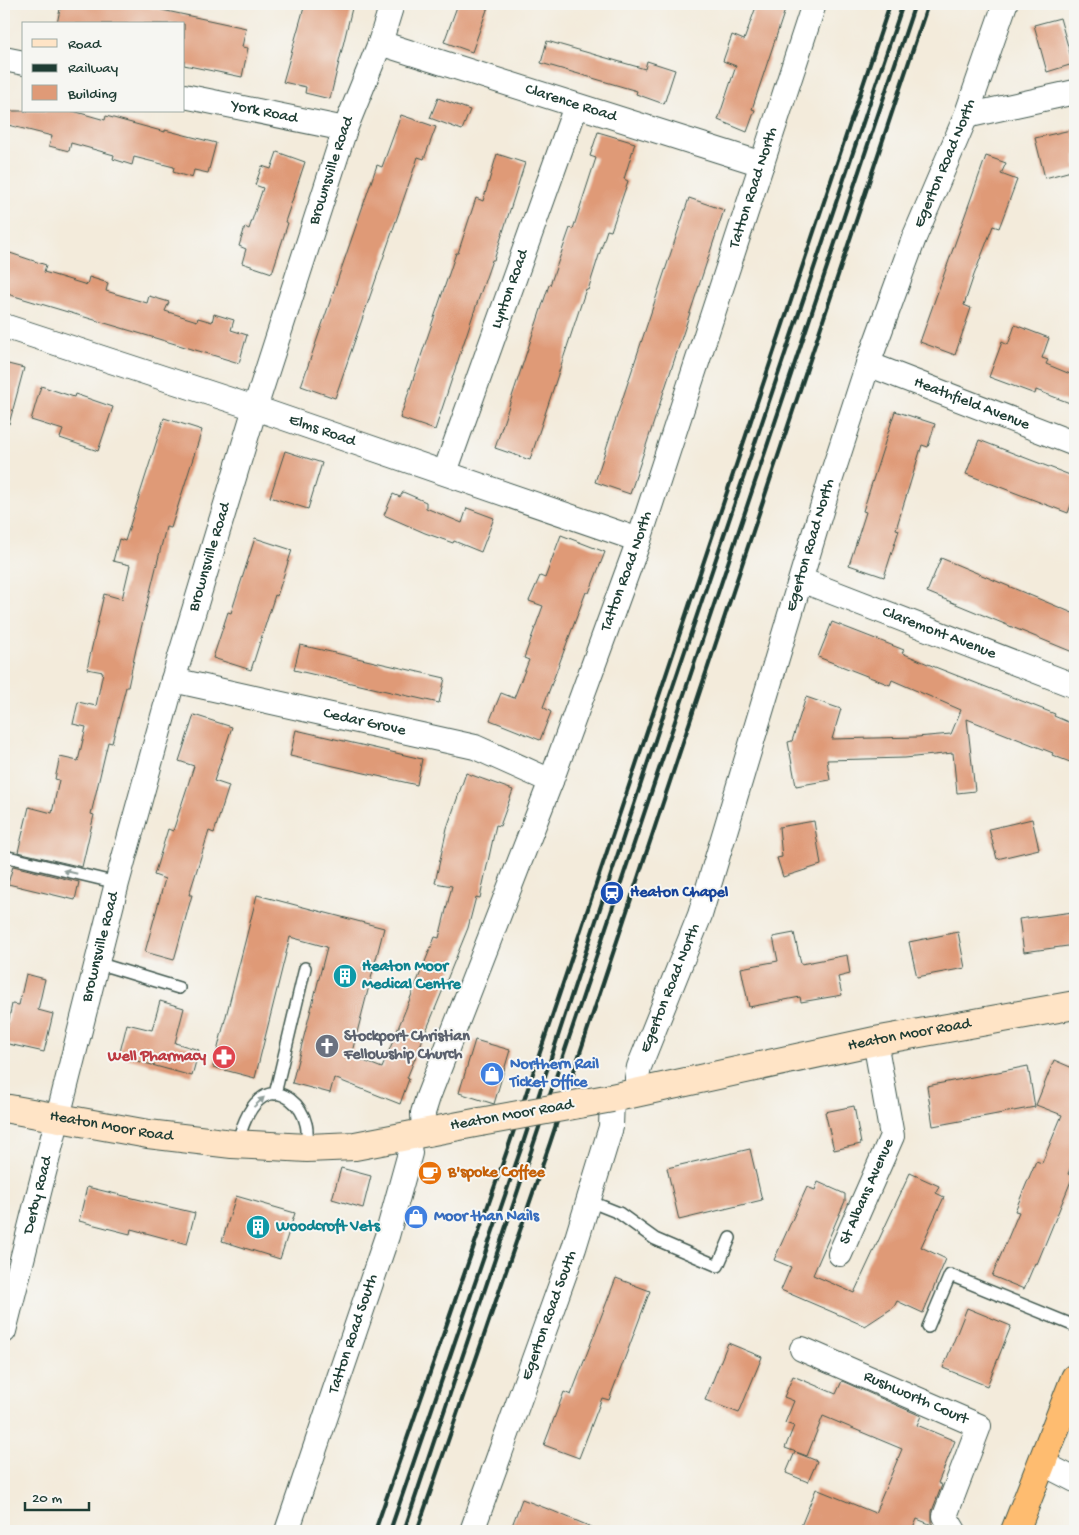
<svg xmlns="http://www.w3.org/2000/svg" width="1079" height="1535" font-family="'Gochi Hand',sans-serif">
	<rect width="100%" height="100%" fill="#f6f6f2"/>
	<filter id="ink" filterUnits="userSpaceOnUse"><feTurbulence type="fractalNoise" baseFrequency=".02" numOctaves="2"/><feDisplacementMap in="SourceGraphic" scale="10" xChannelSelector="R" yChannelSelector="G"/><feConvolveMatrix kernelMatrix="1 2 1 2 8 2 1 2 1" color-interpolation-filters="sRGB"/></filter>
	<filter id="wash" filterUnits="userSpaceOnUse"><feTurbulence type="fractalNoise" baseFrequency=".0096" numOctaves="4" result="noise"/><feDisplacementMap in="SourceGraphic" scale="20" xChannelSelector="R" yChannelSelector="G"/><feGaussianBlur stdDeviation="1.12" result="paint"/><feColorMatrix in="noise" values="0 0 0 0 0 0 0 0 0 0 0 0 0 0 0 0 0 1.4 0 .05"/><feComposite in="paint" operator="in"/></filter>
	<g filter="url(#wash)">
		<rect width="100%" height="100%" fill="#f3ebdb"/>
		<g id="blocks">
			<path fill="#df9a77" d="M61,4H134L246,28L242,47L248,48L242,77L184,65V24H57Z
				M305,4H353L330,99L305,93L306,87L283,82Z
				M458,4H489L472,52L444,42Z
				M757,4H787L752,109L755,110L747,132L718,120L736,66L723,61L732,35L744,40Z
				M1060,18L1073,64L1047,72L1034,25Z
				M547,41L645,69L647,61L675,70L664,104L636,94L637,91L541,63Z
				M438,98L470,110L462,130L430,118Z
				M4,111H73L105,120L106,116L165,132V130L216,143L208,173L194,170L192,178L173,172L174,167L134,157L132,165L113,159L114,155L71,143L69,151L49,146L52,136L4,124Z
				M401,115L436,127L424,159L418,157L335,398L301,386L377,165L382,167Z
				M1075,129V170L1045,178L1035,138Z
				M598,132L635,143L624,179L628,181L611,231L607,230L588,290L586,289L530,460L495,448L549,285H550L570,228L573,229L596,158L590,156Z
				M277,152L305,162L285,222L288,223L272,273L242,263L246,249L239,246L245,227L249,229L263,188L255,185L262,166L271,169Z
				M497,154L525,163L494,260H492L473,315L435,430L400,418L456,253H458L476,198L483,201Z
				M986,156L1006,163L1001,174L1017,180L999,228L993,226L974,275L964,305L971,308L955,355L920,342Z
				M689,198L724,210L630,494L595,482Z
				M4,251L46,265L44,272L87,285L89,277L108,283L106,291L147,303L149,296L169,302L165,311L197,321L198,318L212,322L214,314L234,320L231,330L247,335L239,363L4,293Z
				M1015,325L1049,338L1042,358L1048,360L1046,364L1075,376V405L1036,390L1035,394L989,377L1002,342L1008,345Z
				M4,363L24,368L9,424L4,423Z
				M41,386L74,397L75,394L113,407L98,451L60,438L63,430L31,420Z
				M895,411L935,424L928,447L922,445L896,529L899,530L884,577L849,565L866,512L863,511Z
				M164,418L202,430L171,528L166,527L136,649L128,687H126L112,743L108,742L91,814L94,815L82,867L18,852L29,807L52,813L59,780L55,779L60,757L78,761L86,727L73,724L78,702L96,706L103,672L87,669L104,594L122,599L130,565L113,561L119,539L125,541Z
				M979,440L1075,477V494L1068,513L966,474Z
				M285,451L322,463L308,509L270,497Z
				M403,492L426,502V508L462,523L467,508L494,518L481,552L454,541L453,543L425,533L384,515L393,494L400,497Z
				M561,535L605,552L589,593L586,592L543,707L551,712L540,740L490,720L501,693L514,698L529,660L524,658L543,606L529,601L540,576L545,578Z
				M255,538L292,550L277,596L275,595L251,670L213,658L228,612L231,613Z
				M941,558L1075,614V653L927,592Z
				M832,622L904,650L902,653L935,667L1055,714L1054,716L1075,725V764L1052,755L1053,753L967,719L975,791L957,793L953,753L905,758L827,760L830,780L796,786L788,742L792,741L806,697L841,709L832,739L917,737L951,734L961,710L892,680L890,685L818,657Z
				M300,645L445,678L439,703L294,670Z
				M194,715L232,727L214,781L229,786L214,833L209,831L189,895H192L174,960L145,952L165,879L154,875L168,829L173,831L194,766L179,761Z
				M296,730L422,759L417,785L290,756Z
				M466,773L513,790L500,826L496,825L480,898L476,897L468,928L407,1078L409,1079L400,1104L334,1078L330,1093L292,1083L327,947L290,937L255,1078L213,1067L257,895L384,928L351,1056L382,1068L435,937L439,938L452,886L435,883L447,828Z
				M1032,819L1039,849L997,859L989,829Z
				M814,821L821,865L783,877L777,858L782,857L779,827Z
				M13,866L79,882L75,900L8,884Z
				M1073,912L1075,945L1024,952L1019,919Z
				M958,932L965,968L917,977L909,942Z
				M794,933L801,964L847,955L850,974L838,977L842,995L801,1002L800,997L749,1007L741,968L778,961L773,937Z
				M26,974L45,979L38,1010L53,1014L44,1052L4,1043L12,1004L19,1005Z
				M160,1001L184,1008L175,1043L199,1050L192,1076L119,1056L127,1024L152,1030Z
				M475,1040L510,1050L494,1104L459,1093Z
				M1054,1060L1075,1069V1157L1068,1174L1073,1176L1037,1264L1035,1263L1024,1289L992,1276L1019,1212L1015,1211L1036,1161L1042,1163L1062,1115L1036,1105Z
				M1028,1066L1035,1107L933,1126L927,1086Z
				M854,1106L861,1144L834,1150L825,1112Z
				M750,1149L762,1200L679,1220L667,1168Z
				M341,1168L371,1176L363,1208L332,1199Z
				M910,1173L939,1186L936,1193L944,1197L921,1247L946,1259L923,1313L897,1301L894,1307L865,1326L781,1290L791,1267L774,1260L807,1187L815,1190L818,1182L845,1194V1201L813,1275L854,1293Z
				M87,1187L195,1213L187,1244L131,1229L130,1234L79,1221Z
				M236,1196L295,1213L280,1259L222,1241Z
				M616,1278L650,1291L609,1400L602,1398L579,1458L544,1445L564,1392L571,1395Z
				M967,1308L1011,1326L987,1386L943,1368Z
				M728,1343L762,1357L739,1413L705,1400Z
				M793,1376L836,1394L842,1381L921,1416L917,1425L955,1441L938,1483L942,1485L932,1511V1525L917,1519L912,1531H799L816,1489L875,1513L902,1449L823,1416L807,1456L785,1448L794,1426L785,1423L794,1401L784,1397Z
				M795,1452L817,1461L808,1482L786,1473Z
				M522,1499L553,1511L601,1531H510Z"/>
		</g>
	</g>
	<g filter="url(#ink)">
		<use href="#blocks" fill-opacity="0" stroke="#3f574d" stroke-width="1"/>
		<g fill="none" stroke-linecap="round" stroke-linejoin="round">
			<g stroke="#3f574d" stroke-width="14">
				<path id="service" d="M4,856L117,883
					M97,963L179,988
					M275,1094L305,968
					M237,1145C241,1129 248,1106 263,1097C282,1085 302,1106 306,1124C308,1131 307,1140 307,1147
					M589,1201L619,1213L655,1239L718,1266L730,1238
					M928,1327L950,1275L1075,1326"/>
			</g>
			<g stroke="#3f574d" stroke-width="26">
				<g id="minor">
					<path id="s1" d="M380,43L762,164"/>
					<path d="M4,59L24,63"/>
					<path id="s2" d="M184,96L345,129"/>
					<path d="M966,116L1075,92"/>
					<path id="s3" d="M4,326L255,408L639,540"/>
					<path id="s4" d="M868,364L1075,444"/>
					<path id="s5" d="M445,472L576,106"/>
					<path id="s6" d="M801,580L1075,686"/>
					<path id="s7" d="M173,680L475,747L551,781"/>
					<path id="s8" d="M638,1092L637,1078L639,1067L700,915L830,481L868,364L914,238L966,116L1005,4"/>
					<path id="s9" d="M424,1132L423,1113L428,1097L551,781L639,540L814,4"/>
					<path id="s10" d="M840,1254L892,1136L875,1041"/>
					<path id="s11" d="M4,1331L117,883L173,680L255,408L345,129L380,43L392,4"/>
					<path id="s12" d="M802,1349L979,1426L945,1516L954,1531"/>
					<path d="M1042,1463L1075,1480"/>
					<path id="s13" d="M287,1531L387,1236L410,1153L407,1136"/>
					<path id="s14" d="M472,1531L574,1248L611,1127L612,1098"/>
				</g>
			</g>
			<g stroke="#3f574d" stroke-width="30">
				<g id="secondary">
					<path id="s15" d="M612,1098L875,1041L1075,1005"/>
					<path id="s16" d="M4,1108L148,1134L232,1144L307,1148L355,1146L480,1122"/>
				</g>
			</g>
			<g stroke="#3f574d" stroke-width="30">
				<path id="trunk" d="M1015,1531L1075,1378"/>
			</g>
			<use href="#service" stroke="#fff" stroke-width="11"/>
			<use href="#minor" stroke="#fff" stroke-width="24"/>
			<use href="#secondary" stroke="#ffe4c6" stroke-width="28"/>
			<use href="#trunk" stroke="#febc70" stroke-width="28"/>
			<path stroke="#1f3d34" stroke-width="4" d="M375,1531L509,1145L890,4
				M390,1531L524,1140L666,707L903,4
				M404,1531L915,4
				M417,1531L550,1143L928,4"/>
			<g stroke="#3f574d" stroke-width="30" stroke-linecap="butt">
				<path id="secondary-bridge" d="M480,1122L612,1098"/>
			</g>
			<use href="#secondary-bridge" stroke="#ffe4c6" stroke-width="28"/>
		</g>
		<defs><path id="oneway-solid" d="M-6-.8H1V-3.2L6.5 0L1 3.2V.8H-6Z" transform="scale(1.25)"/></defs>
		<g fill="#8f9e9a">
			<use href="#oneway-solid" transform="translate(70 872) rotate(-167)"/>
			<use href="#oneway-solid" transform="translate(259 1102) rotate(-43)"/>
		</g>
	</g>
	<defs>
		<g id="station-disc" transform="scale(1.25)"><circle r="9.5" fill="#1a4fb4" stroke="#f6f6f2"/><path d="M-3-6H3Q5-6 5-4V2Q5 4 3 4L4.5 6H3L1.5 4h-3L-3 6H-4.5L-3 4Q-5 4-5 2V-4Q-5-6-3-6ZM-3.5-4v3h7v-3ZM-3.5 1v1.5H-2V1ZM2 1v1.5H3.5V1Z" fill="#fff"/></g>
		<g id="building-disc" transform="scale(1.25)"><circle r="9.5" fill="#0f9aa8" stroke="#f6f6f2"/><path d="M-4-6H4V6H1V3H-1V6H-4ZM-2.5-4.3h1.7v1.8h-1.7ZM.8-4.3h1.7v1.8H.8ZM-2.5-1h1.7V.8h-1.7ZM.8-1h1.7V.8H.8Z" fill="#fff"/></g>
		<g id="church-disc" transform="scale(1.25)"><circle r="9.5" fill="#6b7280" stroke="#f6f6f2"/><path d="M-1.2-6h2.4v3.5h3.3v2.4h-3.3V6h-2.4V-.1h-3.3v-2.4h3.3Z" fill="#fff"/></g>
		<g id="pharmacy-disc" transform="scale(1.25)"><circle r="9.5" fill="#e0444e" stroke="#f6f6f2"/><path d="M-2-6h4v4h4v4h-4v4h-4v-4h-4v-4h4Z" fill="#fff"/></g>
		<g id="shop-disc" transform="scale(1.25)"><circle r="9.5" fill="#3f7fe0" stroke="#f6f6f2"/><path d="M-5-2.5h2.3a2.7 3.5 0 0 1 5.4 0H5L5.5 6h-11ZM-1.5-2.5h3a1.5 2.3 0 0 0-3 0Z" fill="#fff"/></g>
		<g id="cafe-disc" transform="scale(1.25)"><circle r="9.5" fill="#e8710a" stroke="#f6f6f2"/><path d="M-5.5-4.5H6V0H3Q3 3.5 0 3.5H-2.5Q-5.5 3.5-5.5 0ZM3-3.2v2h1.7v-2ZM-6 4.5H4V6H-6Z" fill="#fff"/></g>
	</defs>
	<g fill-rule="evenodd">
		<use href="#station-disc" x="612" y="893"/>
		<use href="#building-disc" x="345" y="976"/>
		<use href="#church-disc" x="327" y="1046"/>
		<use href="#pharmacy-disc" x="224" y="1057"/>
		<use href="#shop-disc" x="492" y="1074"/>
		<use href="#cafe-disc" x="430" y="1173"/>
		<use href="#shop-disc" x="416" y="1217"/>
		<use href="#building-disc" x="258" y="1227"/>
	</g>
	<g text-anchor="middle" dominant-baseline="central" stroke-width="4" stroke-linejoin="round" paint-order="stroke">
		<g font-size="16" fill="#1f3d34" stroke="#f6f6f2">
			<text stroke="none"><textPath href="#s1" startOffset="200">Clarence Road</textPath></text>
			<text stroke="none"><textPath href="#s2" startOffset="82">York Road</textPath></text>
			<text stroke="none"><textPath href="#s8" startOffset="980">Egerton Road North</textPath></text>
			<text stroke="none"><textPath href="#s11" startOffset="1206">Brownsville Road</textPath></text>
			<text stroke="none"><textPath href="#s9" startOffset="1002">Tatton Road North</textPath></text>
			<text stroke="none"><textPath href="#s5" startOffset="194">Lynton Road</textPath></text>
			<text stroke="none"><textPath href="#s4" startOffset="111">Heathfield Avenue</textPath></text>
			<text stroke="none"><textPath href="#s3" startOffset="335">Elms Road</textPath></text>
			<text stroke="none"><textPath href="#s8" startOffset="575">Egerton Road North</textPath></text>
			<text stroke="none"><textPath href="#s11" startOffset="801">Brownsville Road</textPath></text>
			<text stroke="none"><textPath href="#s9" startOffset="598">Tatton Road North</textPath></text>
			<text stroke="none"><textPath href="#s6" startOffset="148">Claremont Avenue</textPath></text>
			<text stroke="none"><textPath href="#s7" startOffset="196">Cedar Grove</textPath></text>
			<text stroke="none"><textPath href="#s11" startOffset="396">Brownsville Road</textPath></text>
			<text stroke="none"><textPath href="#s8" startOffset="110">Egerton Road North</textPath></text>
			<text stroke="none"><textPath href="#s15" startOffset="304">Heaton Moor Road</textPath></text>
			<text transform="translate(512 1116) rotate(-10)">Heaton Moor Road</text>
			<text stroke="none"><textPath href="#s16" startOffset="109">Heaton Moor Road</textPath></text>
			<text stroke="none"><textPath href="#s10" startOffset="68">St Albans Avenue</textPath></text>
			<text stroke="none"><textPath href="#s11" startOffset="140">Derby Road</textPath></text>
			<text stroke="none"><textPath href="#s14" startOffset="229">Egerton Road South</textPath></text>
			<text stroke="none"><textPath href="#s13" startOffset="208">Tatton Road South</textPath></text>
			<text stroke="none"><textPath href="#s12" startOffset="124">Rushworth Court</textPath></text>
		</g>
		<g font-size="16" font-weight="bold" fill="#164399" stroke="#f6f6f2" text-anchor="start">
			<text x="630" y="893">Heaton Chapel</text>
		</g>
		<g font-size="16" font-weight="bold" fill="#0d838f" stroke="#f6f6f2" text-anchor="start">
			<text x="362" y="967">Heaton Moor<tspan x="362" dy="18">Medical Centre</tspan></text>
			<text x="276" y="1227">Woodcroft Vets</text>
		</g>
		<g font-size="16" font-weight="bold" fill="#5b616d" stroke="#f6f6f2" text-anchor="start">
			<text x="344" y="1037">Stockport Christian<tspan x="344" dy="18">Fellowship Church</tspan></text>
		</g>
		<g font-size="16" font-weight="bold" fill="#be3a42" stroke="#f6f6f2" text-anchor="end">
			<text x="206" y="1057">Well Pharmacy</text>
		</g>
		<g font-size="16" font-weight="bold" fill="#366cbe" stroke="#f6f6f2" text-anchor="start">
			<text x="510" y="1065">Northern Rail<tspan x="510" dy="18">Ticket Office</tspan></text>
			<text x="434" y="1217">Moor than Nails</text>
		</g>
		<g font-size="16" font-weight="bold" fill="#c56008" stroke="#f6f6f2" text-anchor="start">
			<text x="448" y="1173">B'spoke Coffee</text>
		</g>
	</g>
	<rect width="1079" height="1535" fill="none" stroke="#f6f6f2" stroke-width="20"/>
	<rect x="22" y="22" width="162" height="90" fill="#f6f6f2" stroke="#a0aca6"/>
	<rect x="32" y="39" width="25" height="8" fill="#ffe4c6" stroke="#a0aca6"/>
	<text x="68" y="48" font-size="15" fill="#1f3d34">Road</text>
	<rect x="32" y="64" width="25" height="8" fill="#1f3d34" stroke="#a0aca6"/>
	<text x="68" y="72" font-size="15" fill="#1f3d34">Railway</text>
	<rect x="32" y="85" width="25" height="15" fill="#df9a77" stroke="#a0aca6"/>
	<text x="68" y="98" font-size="15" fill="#1f3d34">Building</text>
	<path d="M25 1502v8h64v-8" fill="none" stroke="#1f3d34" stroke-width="2.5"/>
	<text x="32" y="1502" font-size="15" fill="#1f3d34" stroke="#f6f6f2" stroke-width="4" paint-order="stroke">20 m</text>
</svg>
